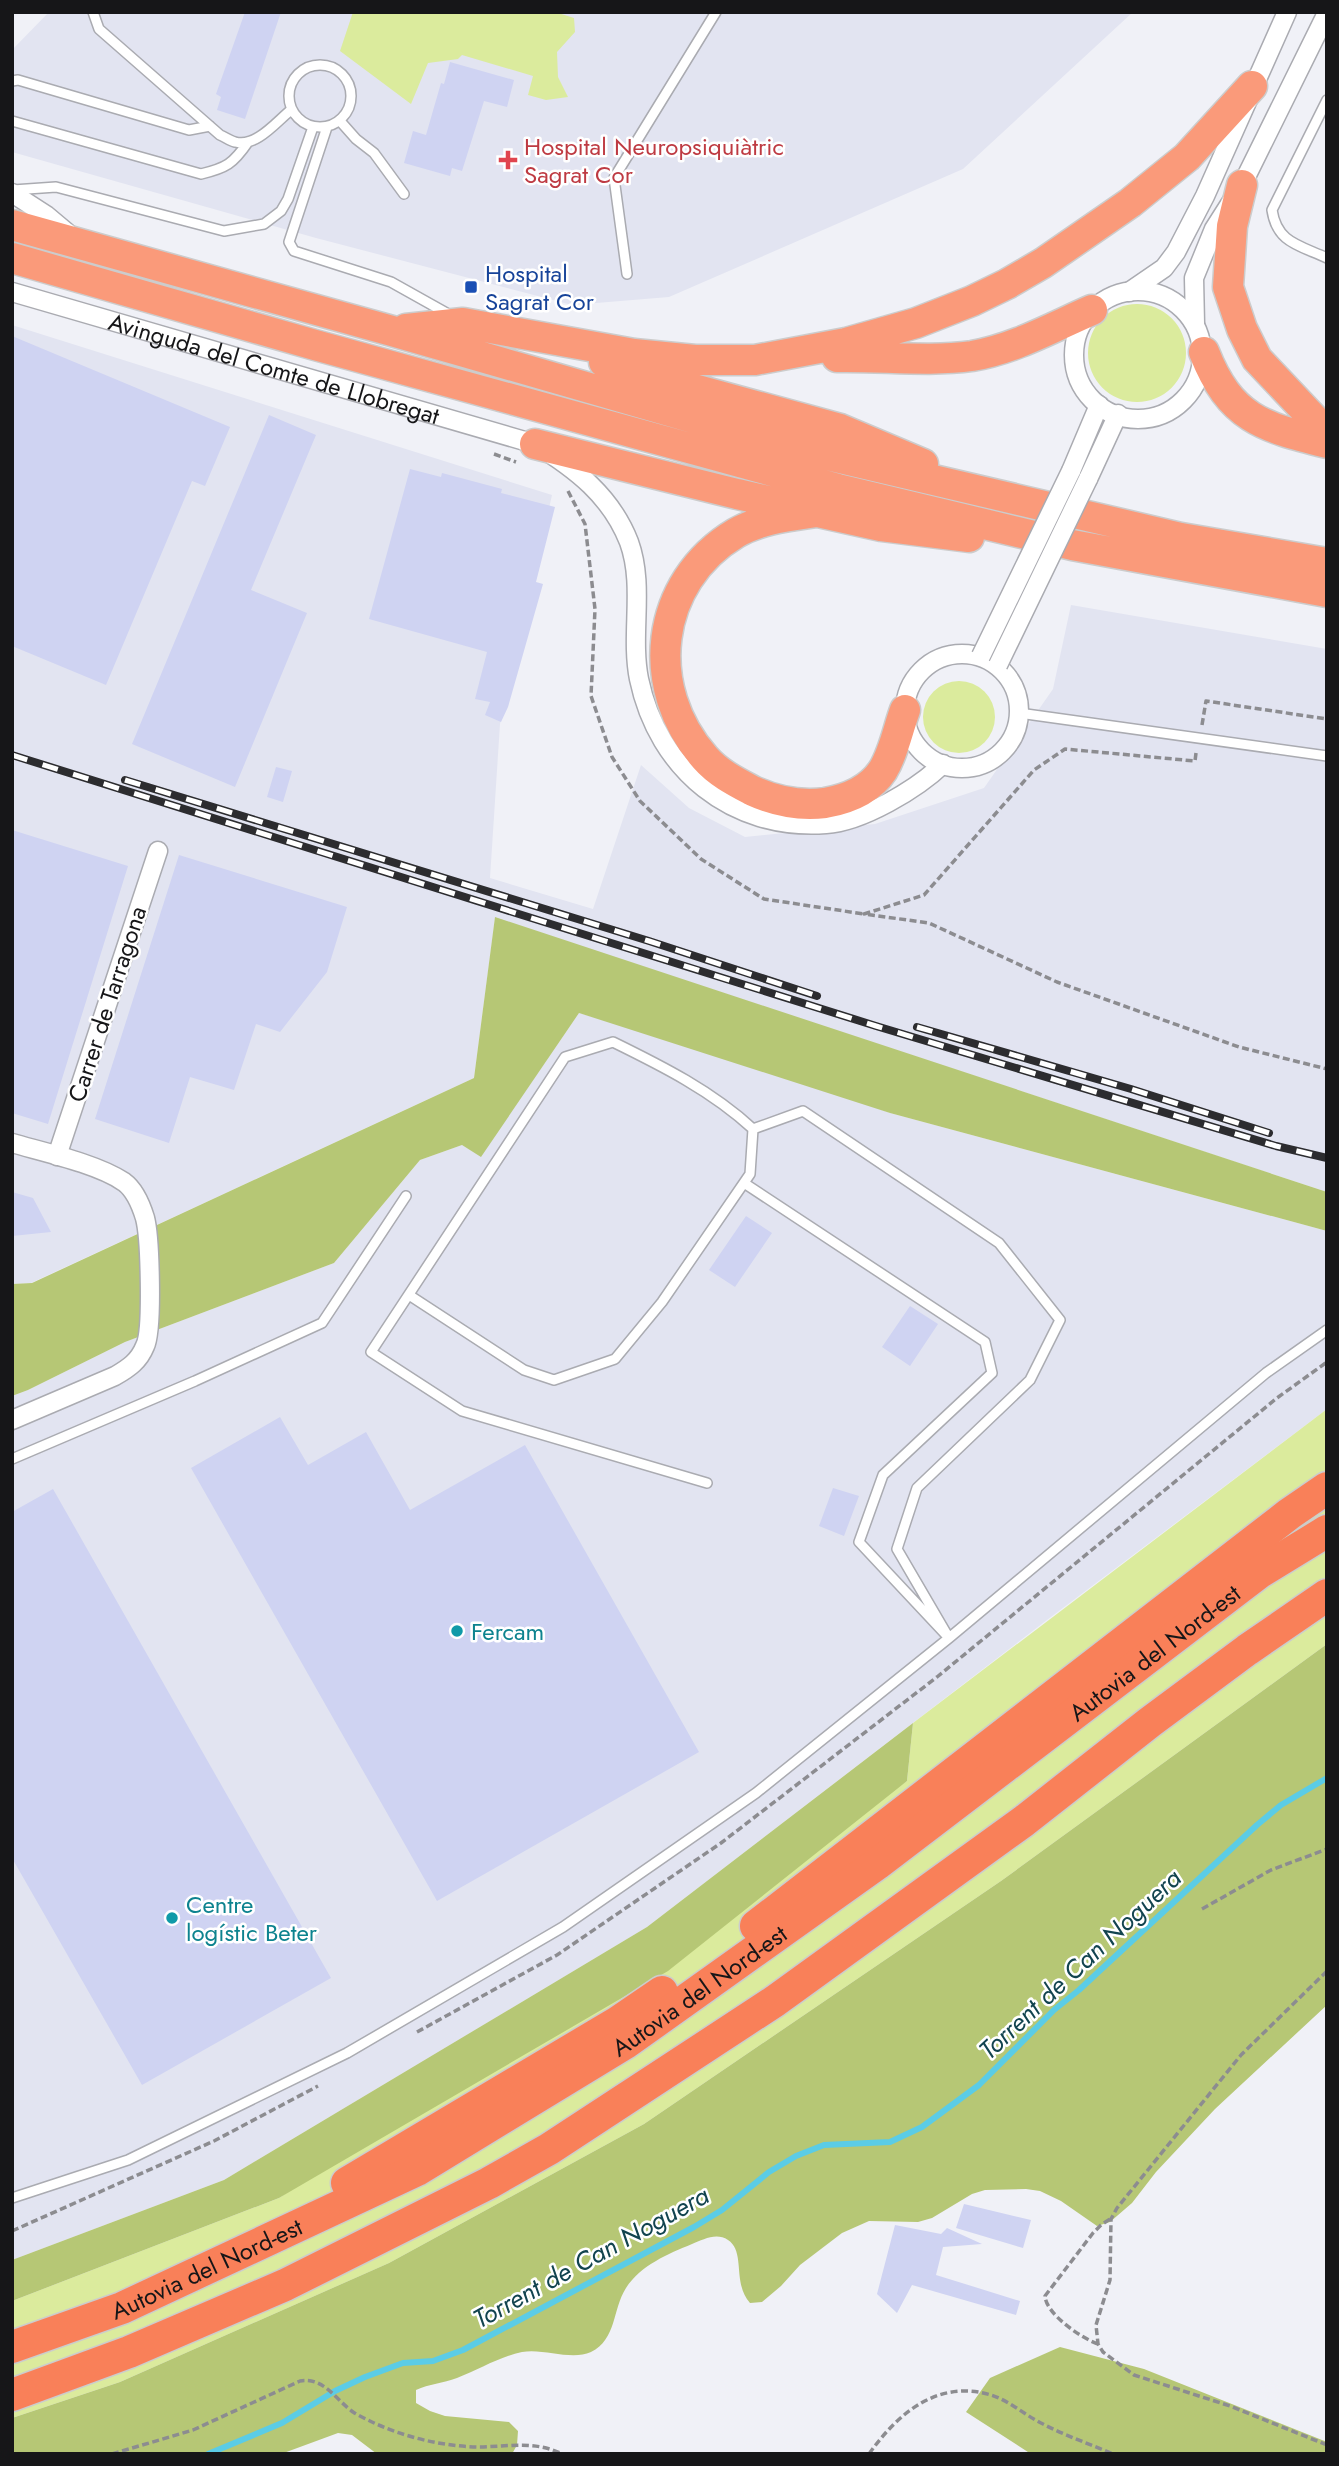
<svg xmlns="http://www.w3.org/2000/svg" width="1339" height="2466" font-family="Jost,sans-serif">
	<rect width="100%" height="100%" fill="#f0f1f7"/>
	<path fill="#e2e4f1" d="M49,12H1133L963,169L669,297L572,305L316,238L12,152V50Z
		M12,325L552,495L500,724L490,878L593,909L641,765L689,808L745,837L875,824L984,788L1053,689L1071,605L1327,649V1192L495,918L474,1078L31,1283L12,1284Z
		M579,1013L751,1062L890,1113L1327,1231V1409L1043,1623L647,1927L224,2180L12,2260V1396L28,1390L125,1342L334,1263L420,1160L462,1145L481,1156Z"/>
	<path fill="#dbeb9d" d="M353,12H555L574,18L575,32L557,52L558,77L568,97L546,100L528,95L533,76L462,55L458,59L428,63L411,104L340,51Z
		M1088 353a49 49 0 1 1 98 0a49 49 0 1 1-98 0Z
		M923 717a36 36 0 1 1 72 0a36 36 0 1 1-72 0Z
		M1327,1409V1644L1001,1881L644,2124L389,2263L120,2382L12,2418V2301L279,2198L907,1781L913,1723Z"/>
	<path fill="#b6c775" d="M495,917L1327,1192V1231L890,1113L579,1013L481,1157L462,1145L420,1160L334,1263L125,1342L28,1390L12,1396V1284L32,1283L474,1078Z
		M1327,1644V2005L1215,2109L1156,2172L1132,2203L1110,2222L1097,2226L1061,2201L1040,2191L1026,2189L985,2190L972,2194L932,2218L918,2222L869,2221L842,2233L800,2265L781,2286L762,2302L750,2303C732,2283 746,2252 728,2240C716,2232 703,2240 692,2244C668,2254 641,2265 626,2288C612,2310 617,2339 591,2352C571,2361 544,2348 522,2352C499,2357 478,2370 457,2378C443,2383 429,2384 416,2390V2403L430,2411L445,2416L509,2422L518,2431L517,2445L512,2454H377L352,2435L338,2433L281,2454H12V2418L120,2382L389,2263L644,2124L1001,1881Z
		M913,1723L907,1781L668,1971L279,2198L12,2301V2260L224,2180L647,1927Z
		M1060,2347L1144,2369L1327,2442V2454H1031L966,2412L990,2378Z"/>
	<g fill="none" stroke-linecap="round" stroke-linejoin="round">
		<path stroke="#5bcce6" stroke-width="6" d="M208,2454L282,2423L335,2391L365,2377L403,2363L433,2361L463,2350L694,2227L722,2210L769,2172L796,2156L824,2145L890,2142L922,2127L979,2085L1054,2010L1079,1990L1257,1825L1281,1805L1327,1778"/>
	</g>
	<path fill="#cfd3f2" d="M245,12H281L245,119L217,110L221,97L216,94Z
		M450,62L514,80L507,107L484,101L462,171L452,168L450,176L404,163L413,131L426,135L441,83L444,84Z
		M12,336L230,427L205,486L192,481L106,685L12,646Z
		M269,415L316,435L251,590L307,613L235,787L132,744Z
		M410,469L441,477L442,473L502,489L501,493L555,507L536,582L543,584L508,707L501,722L485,715L490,702L475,699L487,652L369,619Z
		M276,767L292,771L283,802L267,797Z
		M12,830L128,866L48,1124L12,1113Z
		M179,855L347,907L327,972L280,1032L256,1024L234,1090L190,1077L169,1143L95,1119Z
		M12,1192L33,1198L51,1232L12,1236Z
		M746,1216L772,1233L735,1287L709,1270Z
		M910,1306L938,1324L910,1366L882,1347Z
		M280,1417L308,1465L366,1432L410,1510L525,1445L699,1752L437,1901L191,1468Z
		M833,1488L859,1496L844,1536L819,1526Z
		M53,1489L331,1978L142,2085L12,1858V1512Z
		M964,2204L1031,2220L1023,2248L956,2228Z
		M895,2225L941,2234L947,2228L982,2244L943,2247L936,2275L1020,2301L1016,2315L912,2285L897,2313L877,2294Z"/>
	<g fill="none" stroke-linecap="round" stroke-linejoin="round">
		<g stroke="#aaabb1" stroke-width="12">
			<path id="service" d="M93,12L99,29L220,135C225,137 230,141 235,142C256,148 277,121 291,110
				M289 96a31 31 0 1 1 62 0a31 31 0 1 1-62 0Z
				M12,81L18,80L189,130L210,126
				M1327,100L1272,210C1277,243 1299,245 1327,258
				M12,121L201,174C226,168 233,164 248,142
				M340,121L356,139L374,153L404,194
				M327,127L289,242L294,251L391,282L450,315
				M13,190L56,187L224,231L264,224L281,211L288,199L313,127
				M627,274L614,178L716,12
				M1019,713L1327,756
				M744,1183L985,1342L992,1373L883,1475L859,1542L949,1638L897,1549L917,1488L1030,1380L1060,1320L999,1243L803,1111L753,1129
				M409,1295L524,1370L554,1380L615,1359L662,1302L750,1174L753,1129C712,1091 662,1066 613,1042L565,1057L371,1352L462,1411L707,1483
				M12,1459L195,1381L322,1323L406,1196
				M12,2198L128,2160L347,2053L563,1927L756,1793L949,1638L1266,1373L1327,1330"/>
		</g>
		<g stroke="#aaabb1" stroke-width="21">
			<g id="minor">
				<path d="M12,193L46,215L71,236"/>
				<circle cx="1138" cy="355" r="64"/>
				<path id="s1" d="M12,292L535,444C576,469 611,496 629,542C645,586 630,634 639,679C658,770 732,831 826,824C862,822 917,789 943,764"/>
				<path d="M1129,292L1164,268L1176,252L1205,196L1287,12"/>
				<path d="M1195,324L1194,278L1214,229L1242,185L1327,13"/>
				<path d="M1071,471L1099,405"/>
				<path d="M1088,479L1118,414"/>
				<circle cx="962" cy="711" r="57"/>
				<path d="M12,1143C43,1152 98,1164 124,1182C135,1190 141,1205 145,1218C150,1237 153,1330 145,1346C139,1361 129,1368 115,1376L12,1420"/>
				<path d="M57,1156L158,851"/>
			</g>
		</g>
		<g stroke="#ccc" stroke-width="33">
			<path id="trunk" d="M1242,185L1232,226L1228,287L1242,329L1257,359L1327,433
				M12,225L392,331L797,448L1181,538L1327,563
				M12,258L315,345L838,489L1072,545L1327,592
				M406,329L463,323L634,354L695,360H755L846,343L916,323L972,301L1007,284L1043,263L1130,203L1187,157L1252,86
				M1204,352C1230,418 1262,427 1327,443
				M837,357C882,356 928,362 972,356C1014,349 1053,327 1092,310
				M604,362L628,371L840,429L923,464
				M535,444L737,494L881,526L969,537
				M817,512C790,516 760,519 736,533C654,582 643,688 705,758C718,773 736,782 753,791C775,801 801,806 825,803C848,799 870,790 883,770C894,752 898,729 905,710"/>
		</g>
		<g stroke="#ccc" stroke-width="35">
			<g id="motorway">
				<path d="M756,1926L1289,1514L1327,1488"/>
				<path d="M347,2183L618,2022L662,1992"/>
				<path id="s2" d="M12,2347L122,2308L417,2170L627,2042L877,1864L1260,1572L1327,1531"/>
				<path d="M12,2395L129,2352L285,2285L489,2183L549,2149L775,2001L1024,1821L1150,1722L1247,1650L1327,1595"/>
			</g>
		</g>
		<path stroke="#8c8c90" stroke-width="3.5" stroke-dasharray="7 3.5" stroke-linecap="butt" d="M494,454L516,462
			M568,491L585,524L595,609L591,696L612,757L640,801L701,859L764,899L864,914
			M1202,725L1206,701L1327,719
			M1196,753L1195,761L1065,749L1034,770L924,895L864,914L929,923L1057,982L1239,1047L1327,1069
			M1202,1909L1271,1870L1327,1849
			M1327,1971L1241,2055L1117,2208L1111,2219L1110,2280L1096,2325L1098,2344L1103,2352L1134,2375L1230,2406L1327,2445
			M417,2032L557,1955L721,1843L937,1677L1277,1398L1327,1362
			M12,2231L214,2141L318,2086
			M1098,2344C1081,2338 1046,2314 1045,2296L1093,2233L1101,2225L1110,2219
			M112,2454L193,2430L300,2381C324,2377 335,2399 353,2412C359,2416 366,2419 372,2422C404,2437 441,2446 477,2447C506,2447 535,2440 562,2454
			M869,2454C898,2413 938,2379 991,2395C1010,2401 1026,2416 1043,2424C1066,2436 1090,2444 1113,2454"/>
		<use href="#service" stroke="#fff" stroke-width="9"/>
		<use href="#minor" stroke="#fff" stroke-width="18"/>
		<use href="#trunk" stroke="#fa9a7a" stroke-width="30"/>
		<use href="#motorway" stroke="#f98059" stroke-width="32"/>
		<g stroke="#2c2c2f" stroke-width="8">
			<path id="rail" d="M12,755L876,1026L1276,1146L1327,1158
				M125,780L649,941L817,996
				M917,1027L1131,1089L1269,1133"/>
		</g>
		<use href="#rail" stroke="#fff" stroke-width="5" stroke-dasharray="16" stroke-linecap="butt"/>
		<g stroke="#aaabb1" stroke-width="21" stroke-linecap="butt">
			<path id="minor-bridge" d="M981,656L1071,471
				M998,665L1088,479"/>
		</g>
		<use href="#minor-bridge" stroke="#fff" stroke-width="18"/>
	</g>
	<path fill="#e0444e" stroke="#fff" stroke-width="2.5" d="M504.5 149.5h7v7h7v7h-7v7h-7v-7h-7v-7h7z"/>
	<rect fill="#1a4fb4" stroke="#fff" stroke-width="2.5" x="464" y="280" width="14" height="14" rx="3.5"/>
	<g fill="#0f9aa8" stroke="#fff" stroke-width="2.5">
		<circle cx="457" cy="1631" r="7"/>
		<circle cx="172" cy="1918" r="7"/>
	</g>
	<g text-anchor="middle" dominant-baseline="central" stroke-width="5" stroke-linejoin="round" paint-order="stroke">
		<g font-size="24" fill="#be3a42" stroke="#fff" text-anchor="start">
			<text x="524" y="146">Hospital Neuropsiquiàtric<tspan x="524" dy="28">Sagrat Cor</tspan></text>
		</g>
		<g font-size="24" fill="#164399" stroke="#fff" text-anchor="start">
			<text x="485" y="273">Hospital<tspan x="485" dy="28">Sagrat Cor</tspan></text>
		</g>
		<g font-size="24" fill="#161618" stroke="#fff">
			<text stroke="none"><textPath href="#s1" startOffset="273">Avinguda del Comte de Llobregat</textPath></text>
			<text transform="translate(107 1004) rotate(-72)">Carrer de Tarragona</text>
			<text stroke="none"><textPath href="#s2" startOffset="1344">Autovia del Nord-est</textPath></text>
			<text stroke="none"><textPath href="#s2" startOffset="777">Autovia del Nord-est</textPath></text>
			<text stroke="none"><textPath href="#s2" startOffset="210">Autovia del Nord-est</textPath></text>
		</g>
		<g font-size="24" fill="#0d838f" stroke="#fff" text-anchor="start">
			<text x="471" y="1631">Fercam</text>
			<text x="186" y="1904">Centre<tspan x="186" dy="28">logístic Beter</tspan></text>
		</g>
		<g font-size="26" font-style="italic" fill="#12444f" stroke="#fff">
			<text transform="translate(1080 1964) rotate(-43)">Torrent de Can Noguera</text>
			<text transform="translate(591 2257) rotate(-29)">Torrent de Can Noguera</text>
		</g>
	</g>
	<rect width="1339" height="2466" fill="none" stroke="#161618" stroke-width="28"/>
</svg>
